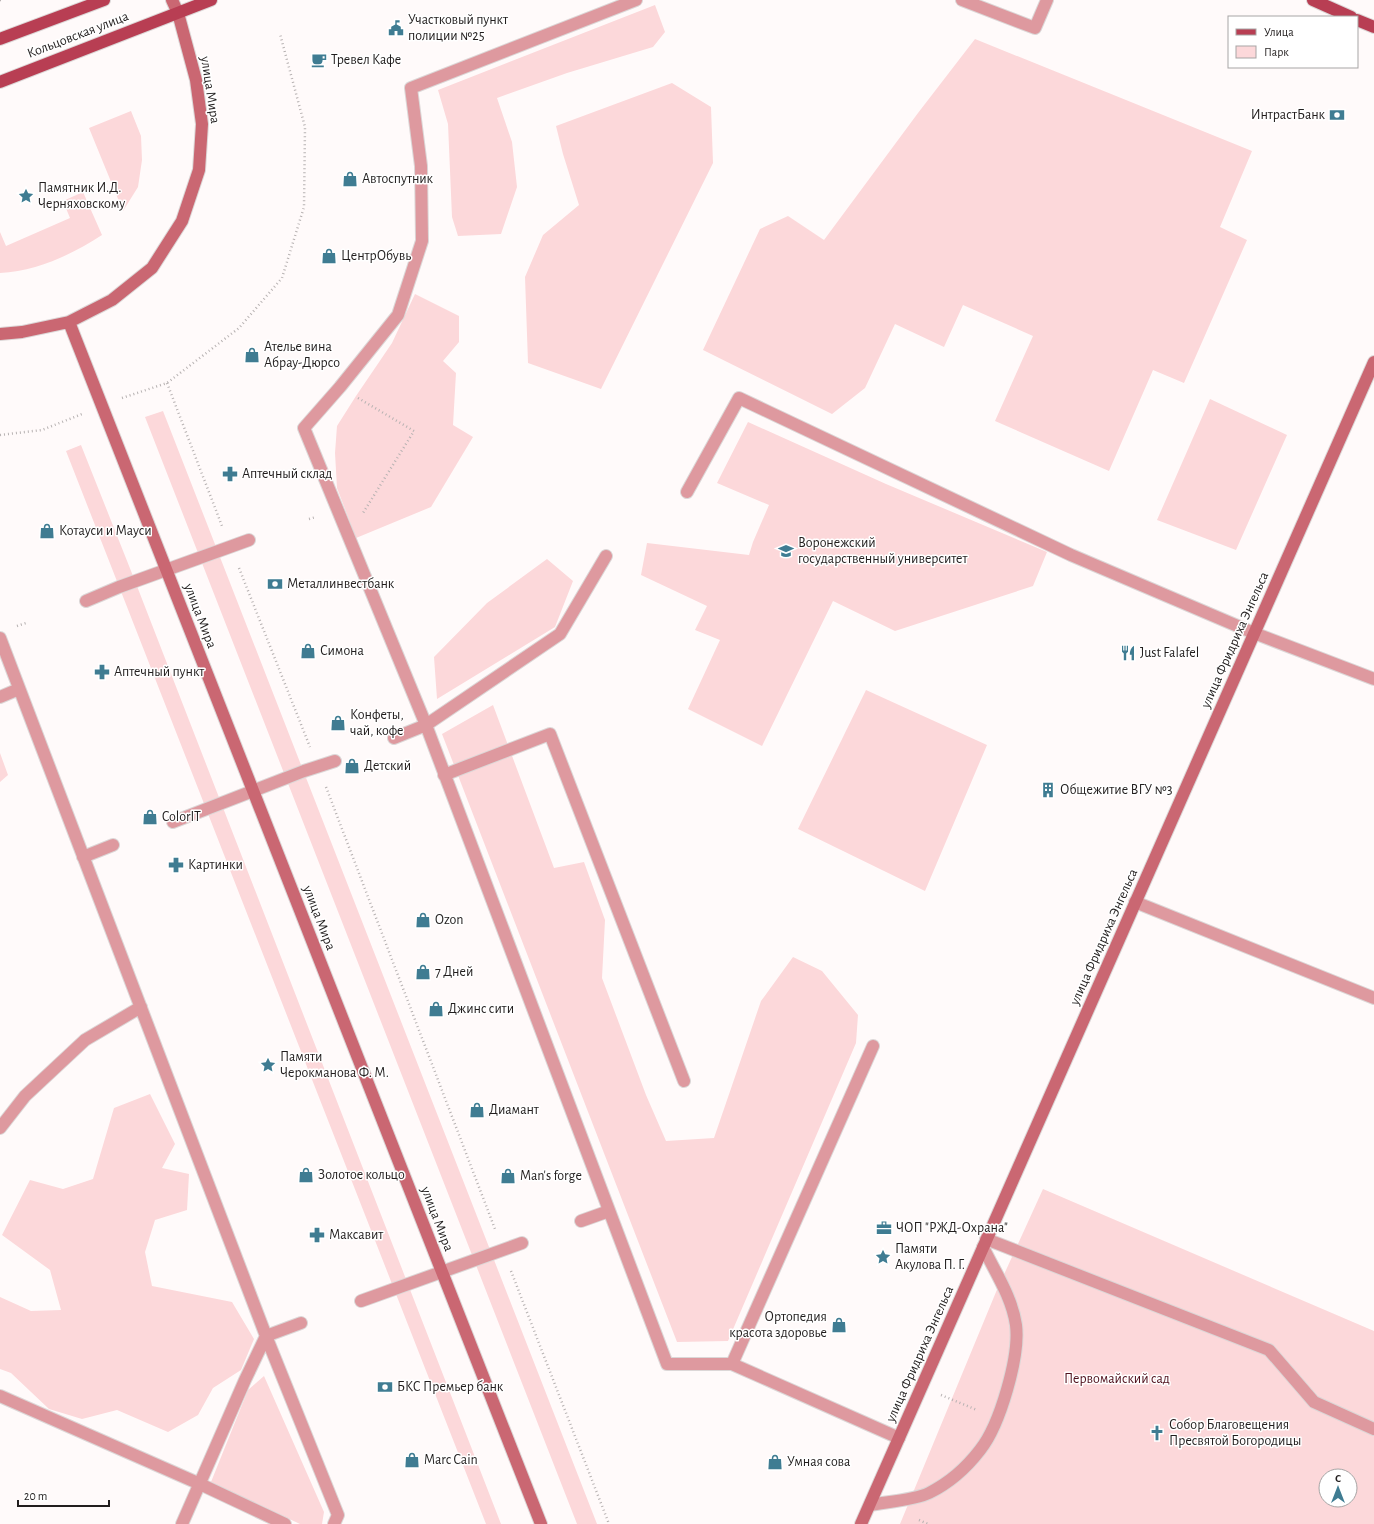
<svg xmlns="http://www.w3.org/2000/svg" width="1374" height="1524" font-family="'Alegreya Sans',sans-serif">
	<rect width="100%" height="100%" fill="#fffafa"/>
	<path fill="#fcd8da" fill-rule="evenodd" d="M655,5L665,32L653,47L567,73L497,98L512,142L517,187L501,234L458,236L452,217L448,124L438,90Z
		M975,39L1252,151L1220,227L1247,240L1184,383L1153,370L1109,471L995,421L1033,336L963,305L944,347L895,324L865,388L832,414L703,350L760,229L788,216L824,240L918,113Z
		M672,83L711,107L713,163L601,389L528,363L525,277L543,235L579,205L563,154L556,126Z
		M131,111L141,136L142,160L138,187L123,211L89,128Z
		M83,192L102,235C71,255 37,271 0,273V232L6,246L70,218L63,201Z
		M415,294L459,316V342L443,361L456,373L453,425L473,437L431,507L356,538L337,488L335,453L337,426L356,396L392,343Z
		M1210,399L1287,435L1236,550L1157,520Z
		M163,411L597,1524H577L145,417Z
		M748,422L886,484L1047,552L1033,586L895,631L833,601L762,746L688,709L720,640L695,630L707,606L641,575L647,543L749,555L753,542L769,505L717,483Z
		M81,445L135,581L501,1524H486L66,451Z
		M547,559L573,581L555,627L437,699L434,657L487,603Z
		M866,690L987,745L925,891L798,829Z
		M493,705L554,868L584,862L605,920L602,978L646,1095L666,1141L714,1138L761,1001L793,957L822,971L858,1015L856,1043L728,1341L677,1342L442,734Z
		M0,753L8,775L0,782Z
		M150,1094L175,1144L162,1168L189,1174L187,1210L155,1220L145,1252L152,1286L232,1302L254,1339L241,1370L213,1388L198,1415L168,1432L117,1410L82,1419L49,1409L11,1373L0,1369V1297L31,1311L61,1310L50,1270L2,1235L30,1180L63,1189L93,1179L114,1108Z
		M1043,1189L1374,1331V1524H900L996,1292ZM1326,1476H1350V1500H1326Z
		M264,1376L324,1512L322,1524H300L211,1482L248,1390Z"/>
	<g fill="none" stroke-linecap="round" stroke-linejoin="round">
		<g stroke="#dcd7d7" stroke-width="14">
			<path id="lane" d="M636,0L411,88L421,166L422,241L398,315L340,387L304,428L426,725L667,1364H732
				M962,0L1035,28L1047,0
				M687,492L739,398L1071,555L1254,633L1374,679
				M86,601L119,587L249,540
				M0,638L266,1336L338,1515L334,1524
				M0,697L19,689
				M394,738L426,725L560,634L606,556
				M444,775L550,734L684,1081
				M173,822L304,771L335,761
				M83,857L113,845
				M1135,902L1374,998
				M873,1046L732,1364L899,1438
				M0,1128L25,1096L85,1040L141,1007
				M581,1221L609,1211
				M986,1239L1269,1350L1314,1402L1374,1429
				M361,1301L522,1243
				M0,1396L200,1484L285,1524
				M870,1505C886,1502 915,1500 929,1493C949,1483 967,1467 980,1450C1000,1425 1020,1356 1016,1325C1012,1297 995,1272 983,1247
				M182,1524L245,1380L266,1336L301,1323"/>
		</g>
		<g stroke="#dcd7d7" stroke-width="14">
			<path id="secondary" d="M69,322L541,1524
				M0,334L22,332L69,322L112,300L152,268L182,221L199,170L202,124L196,80L178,13L172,0
				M861,1524L1374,362"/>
		</g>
		<g stroke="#dcd7d7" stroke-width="14">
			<path id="primary" d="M1313,0L1351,17
				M1357,20L1374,27
				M0,39L104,0
				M0,82L211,0"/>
		</g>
		<path stroke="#b7b2b2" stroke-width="2.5" stroke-dasharray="1 3" stroke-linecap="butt" d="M0,0H1
			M167,383L222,526
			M122,398L167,383L239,328L282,278L304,207L305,127L280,34
			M358,398L414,431L363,513
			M0,435L42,430L82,414
			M309,519L316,517
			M239,568L310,747
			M17,626L26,623
			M326,787L495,1229
			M511,1271L609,1524
			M941,1395L977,1410
			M919,1520L928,1524"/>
		<use href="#lane" stroke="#de999f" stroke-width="12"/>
		<use href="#secondary" stroke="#ca6772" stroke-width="12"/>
		<use href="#primary" stroke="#b83e53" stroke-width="12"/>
	</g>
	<defs>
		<g id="civic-bare" transform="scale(1.2)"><path d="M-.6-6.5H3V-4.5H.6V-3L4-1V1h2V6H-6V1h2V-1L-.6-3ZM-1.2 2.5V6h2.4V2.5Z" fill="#3f7c92" stroke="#fff" stroke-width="2.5" paint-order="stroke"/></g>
		<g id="cafe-bare" transform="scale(1.2)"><path d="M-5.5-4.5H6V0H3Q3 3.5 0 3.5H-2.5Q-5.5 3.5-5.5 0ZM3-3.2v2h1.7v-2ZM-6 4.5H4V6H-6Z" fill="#3f7c92" stroke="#fff" stroke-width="2.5" paint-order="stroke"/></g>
		<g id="bank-bare" transform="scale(1.2)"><path d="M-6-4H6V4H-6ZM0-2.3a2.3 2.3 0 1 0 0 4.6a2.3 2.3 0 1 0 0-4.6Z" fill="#3f7c92" stroke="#fff" stroke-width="2.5" paint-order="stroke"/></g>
		<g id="shop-bare" transform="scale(1.2)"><path d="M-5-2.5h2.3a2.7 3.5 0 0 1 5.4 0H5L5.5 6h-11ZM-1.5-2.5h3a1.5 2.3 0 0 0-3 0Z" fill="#3f7c92" stroke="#fff" stroke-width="2.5" paint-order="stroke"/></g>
		<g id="sight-bare" transform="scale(1.2)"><path d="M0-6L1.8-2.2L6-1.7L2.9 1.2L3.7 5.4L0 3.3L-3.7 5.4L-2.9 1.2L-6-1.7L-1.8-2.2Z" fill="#3f7c92" stroke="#fff" stroke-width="2.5" paint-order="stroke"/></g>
		<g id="pharmacy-bare" transform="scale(1.2)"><path d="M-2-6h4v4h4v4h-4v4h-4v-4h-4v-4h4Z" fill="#3f7c92" stroke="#fff" stroke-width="2.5" paint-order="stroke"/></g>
		<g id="university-bare" transform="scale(1.2)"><path d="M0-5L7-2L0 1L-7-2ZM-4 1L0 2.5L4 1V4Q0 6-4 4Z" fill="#3f7c92" stroke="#fff" stroke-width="2.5" paint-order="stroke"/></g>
		<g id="restaurant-bare" transform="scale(1.2)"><path d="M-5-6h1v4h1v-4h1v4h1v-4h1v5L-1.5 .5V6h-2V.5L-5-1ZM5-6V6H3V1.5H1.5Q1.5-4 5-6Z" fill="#3f7c92" stroke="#fff" stroke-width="2.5" paint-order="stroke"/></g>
		<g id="building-bare" transform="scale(1.2)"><path d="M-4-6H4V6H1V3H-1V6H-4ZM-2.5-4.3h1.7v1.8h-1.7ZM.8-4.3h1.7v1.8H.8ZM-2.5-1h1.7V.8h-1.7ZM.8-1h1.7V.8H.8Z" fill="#3f7c92" stroke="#fff" stroke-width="2.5" paint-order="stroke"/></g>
		<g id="office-bare" transform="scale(1.2)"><path d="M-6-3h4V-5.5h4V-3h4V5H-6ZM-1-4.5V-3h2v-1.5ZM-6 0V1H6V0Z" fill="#3f7c92" stroke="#fff" stroke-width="2.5" paint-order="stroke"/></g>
		<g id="church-bare" transform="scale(1.2)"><path d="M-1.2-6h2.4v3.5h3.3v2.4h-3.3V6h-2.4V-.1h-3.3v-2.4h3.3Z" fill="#3f7c92" stroke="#fff" stroke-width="2.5" paint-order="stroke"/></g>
	</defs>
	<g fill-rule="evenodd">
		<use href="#civic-bare" x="396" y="28"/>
		<use href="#cafe-bare" x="319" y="60"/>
		<use href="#bank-bare" x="1337" y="115"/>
		<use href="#shop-bare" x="350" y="179"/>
		<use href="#sight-bare" x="26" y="196"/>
		<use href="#shop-bare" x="329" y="256"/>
		<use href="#shop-bare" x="252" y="355"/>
		<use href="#pharmacy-bare" x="230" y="474"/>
		<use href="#shop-bare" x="47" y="531"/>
		<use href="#university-bare" x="786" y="551"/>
		<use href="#bank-bare" x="275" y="584"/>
		<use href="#shop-bare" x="308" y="651"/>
		<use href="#restaurant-bare" x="1128" y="653"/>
		<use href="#pharmacy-bare" x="102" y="672"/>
		<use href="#shop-bare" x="338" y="723"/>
		<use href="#shop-bare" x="352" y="766"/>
		<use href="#building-bare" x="1048" y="790"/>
		<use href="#shop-bare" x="150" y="817"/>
		<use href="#pharmacy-bare" x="176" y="865"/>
		<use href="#shop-bare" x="423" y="920"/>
		<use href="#shop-bare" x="423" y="972"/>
		<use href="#shop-bare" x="436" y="1009"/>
		<use href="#sight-bare" x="268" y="1065"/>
		<use href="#shop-bare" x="477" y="1110"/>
		<use href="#shop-bare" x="306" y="1175"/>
		<use href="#shop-bare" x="508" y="1176"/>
		<use href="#office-bare" x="884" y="1228"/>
		<use href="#pharmacy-bare" x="317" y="1235"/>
		<use href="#sight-bare" x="883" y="1257"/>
		<use href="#shop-bare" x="839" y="1325"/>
		<use href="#bank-bare" x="385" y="1387"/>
		<use href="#church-bare" x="1157" y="1433"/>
		<use href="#shop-bare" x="412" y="1460"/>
		<use href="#shop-bare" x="775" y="1462"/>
	</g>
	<g text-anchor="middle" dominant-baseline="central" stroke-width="3" stroke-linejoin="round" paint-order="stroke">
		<g font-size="14" fill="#221e1e" stroke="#fff" text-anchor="start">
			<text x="408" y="20">Участковый пункт<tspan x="408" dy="16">полиции №25</tspan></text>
			<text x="331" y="60">Тревел Кафе</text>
			<text x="1325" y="115" text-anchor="end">ИнтрастБанк</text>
			<text x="362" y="179">Автоспутник</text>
			<text x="38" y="188">Памятник И.Д.<tspan x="38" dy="16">Черняховскому</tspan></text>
			<text x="341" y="256">ЦентрОбувь</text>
			<text x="264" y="347">Ателье вина<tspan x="264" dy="16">Абрау-Дюрсо</tspan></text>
			<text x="242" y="474">Аптечный склад</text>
			<text x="59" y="531">Котауси и Мауси</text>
			<text x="798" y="543">Воронежский<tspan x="798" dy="16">государственный университет</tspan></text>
			<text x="287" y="584">Металлинвестбанк</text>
			<text x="320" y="651">Симона</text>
			<text x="1140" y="653">Just Falafel</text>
			<text x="114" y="672">Аптечный пункт</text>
			<text x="350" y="715">Конфеты,<tspan x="350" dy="16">чай, кофе</tspan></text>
			<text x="364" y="766">Детский</text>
			<text x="1060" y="790">Общежитие ВГУ №3</text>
			<text x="162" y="817">ColorIT</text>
			<text x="188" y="865">Картинки</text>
			<text x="435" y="920">Ozon</text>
			<text x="435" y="972">7 Дней</text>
			<text x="448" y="1009">Джинс сити</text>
			<text x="280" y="1057">Памяти<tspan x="280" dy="16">Черокманова Ф. М.</tspan></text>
			<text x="489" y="1110">Диамант</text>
			<text x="318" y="1175">Золотое кольцо</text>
			<text x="520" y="1176">Man's forge</text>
			<text x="896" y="1228">ЧОП "РЖД-Охрана"</text>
			<text x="329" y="1235">Максавит</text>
			<text x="895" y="1249">Памяти<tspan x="895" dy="16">Акулова П. Г.</tspan></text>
			<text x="827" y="1317" text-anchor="end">Ортопедия<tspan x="827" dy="16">красота здоровье</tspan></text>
			<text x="397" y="1387">БКС Премьер банк</text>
			<text x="1169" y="1425">Собор Благовещения<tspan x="1169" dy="16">Пресвятой Богородицы</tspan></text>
			<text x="424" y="1460">Marc Cain</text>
			<text x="787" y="1462">Умная сова</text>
		</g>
		<g font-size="14" fill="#221e1e" stroke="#fff">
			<text transform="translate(78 35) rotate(-21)">Кольцовская улица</text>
			<text transform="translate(210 90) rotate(81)">улица Мира</text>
			<text transform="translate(200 616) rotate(69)">улица Мира</text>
			<text transform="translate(1235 640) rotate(-66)">улица Фридриха Энгельса</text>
			<text transform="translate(319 918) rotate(69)">улица Мира</text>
			<text transform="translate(1104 937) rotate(-66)">улица Фридриха Энгельса</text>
			<text transform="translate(437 1219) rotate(69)">улица Мира</text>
			<text transform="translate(920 1354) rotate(-66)">улица Фридриха Энгельса</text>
		</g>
		<g font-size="14" fill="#50111d" stroke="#fff">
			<text x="1117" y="1379">Первомайский сад</text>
		</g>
	</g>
	<rect x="1228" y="16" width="130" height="52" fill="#ffffff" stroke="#a7a5a5"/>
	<rect x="1236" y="29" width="20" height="6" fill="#b83e53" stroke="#a7a5a5"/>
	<text x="1264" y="36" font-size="12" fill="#221e1e">Улица</text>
	<rect x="1236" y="46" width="20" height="12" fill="#fcd8da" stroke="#a7a5a5"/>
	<text x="1264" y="56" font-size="12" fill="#221e1e">Парк</text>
	<g transform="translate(1338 1488)"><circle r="19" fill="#ffffff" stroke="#a7a5a5"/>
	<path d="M0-3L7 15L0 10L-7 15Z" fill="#3f7c92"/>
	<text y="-6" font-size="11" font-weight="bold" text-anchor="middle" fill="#221e1e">С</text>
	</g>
	<path d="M18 1500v6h91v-6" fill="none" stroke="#221e1e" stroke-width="2"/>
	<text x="24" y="1500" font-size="12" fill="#221e1e" stroke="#ffffff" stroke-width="3" paint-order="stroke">20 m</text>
</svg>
